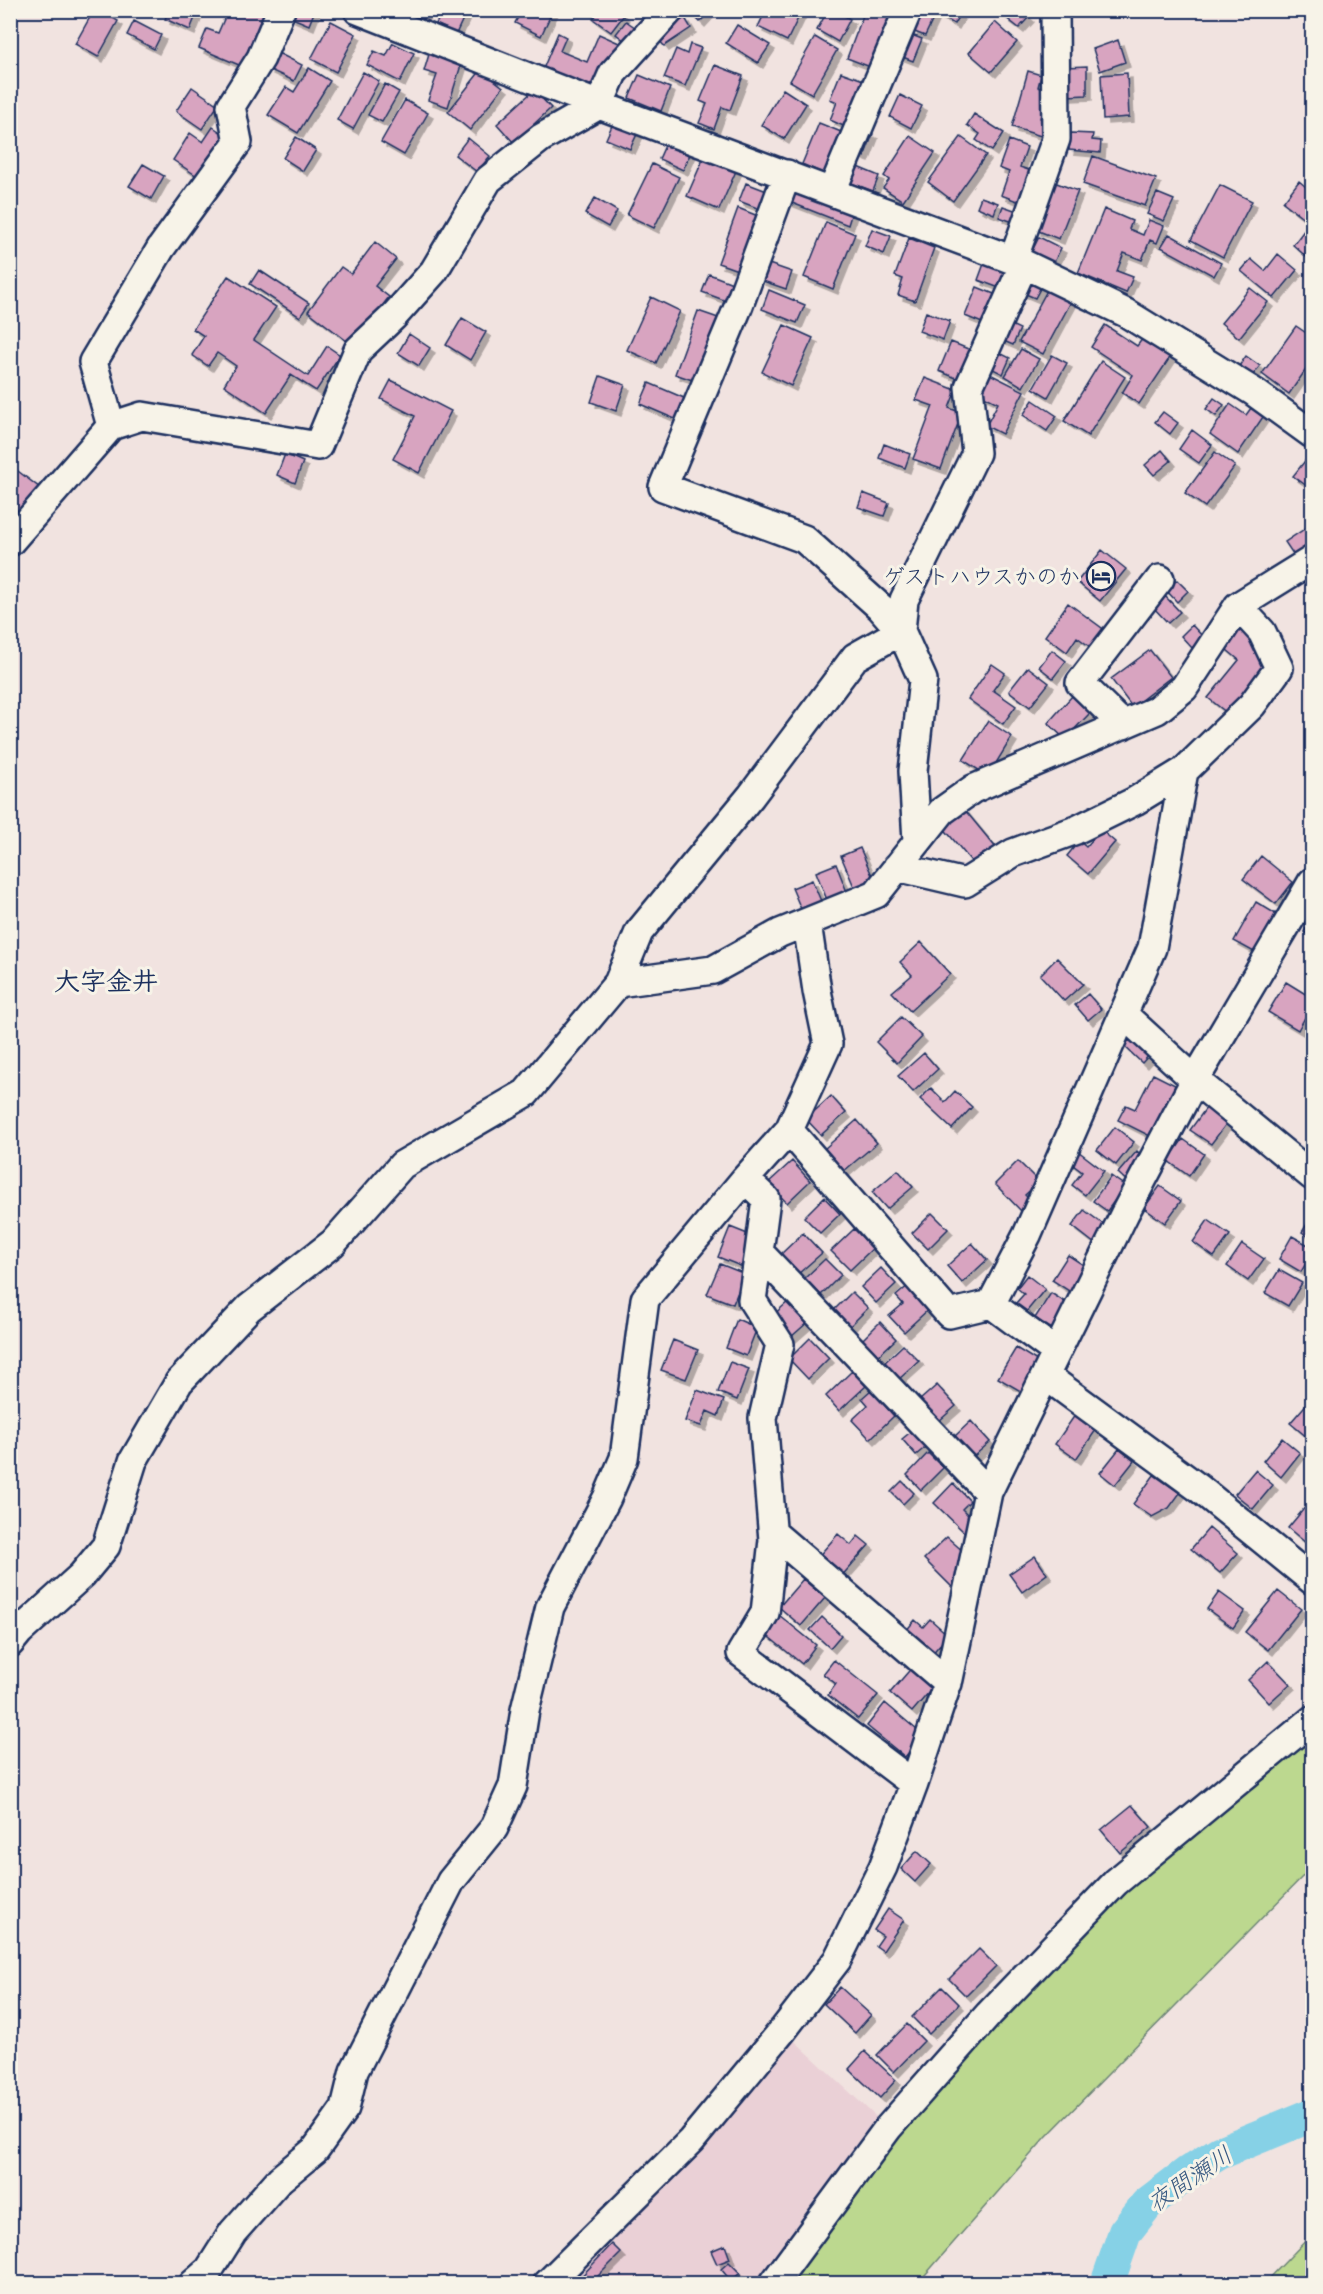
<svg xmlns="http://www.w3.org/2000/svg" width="1323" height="2294" font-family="Sriracha,'Klee One',sans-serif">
	<defs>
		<filter id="shadow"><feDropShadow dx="5" dy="5" stdDeviation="0" flood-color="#0004"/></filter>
	</defs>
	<rect width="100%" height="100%" fill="#f1e3e0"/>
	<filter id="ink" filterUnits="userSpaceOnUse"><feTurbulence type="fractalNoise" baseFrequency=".0167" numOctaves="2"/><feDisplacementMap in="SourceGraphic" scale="12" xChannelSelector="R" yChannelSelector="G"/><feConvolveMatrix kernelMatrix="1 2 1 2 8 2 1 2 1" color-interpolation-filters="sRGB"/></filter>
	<g filter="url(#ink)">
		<path fill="#ead0d6" d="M783,2030L888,2128L773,2283L547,2284Z"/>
		<path fill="#bcd88f" stroke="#6c8476" stroke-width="1.5" d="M1312,1720V1867L1046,2137L918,2283L773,2284L989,2014Z
			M1312,2234V2283H1265Z"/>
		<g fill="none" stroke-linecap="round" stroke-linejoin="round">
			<path stroke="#86d1e6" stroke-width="34" d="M1107,2284L1125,2232L1147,2204L1189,2172L1219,2153L1312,2115"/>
		</g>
		<path fill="#d8a4c0" stroke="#1b2f5e" stroke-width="1.5" filter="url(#shadow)" d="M94,10H99L118,21L98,57L75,44Z
			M169,10H198L190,30L165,19Z
			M228,10H270L246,68L199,48L207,29L218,33Z
			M292,10H315L309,25L290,17Z
			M402,10H427L422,21Z
			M443,10H467L456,34L436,24Z
			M522,10H553L541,36L515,23Z
			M600,10H618L624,15L611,32L593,19Z
			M688,10H711L700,22Z
			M766,10H802L787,41L758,27Z
			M828,10H835L850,19L838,42L817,30Z
			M865,10H895L873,68L847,58Z
			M931,10H962L954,24Z
			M1010,10H1021L1029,17L1019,28L1005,17Z
			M921,11L934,17L925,36L912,31Z
			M685,18L691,28L664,46L657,37Z
			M134,21L161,35L154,49L127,35Z
			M331,21L356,34L336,72L311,59Z
			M626,21L639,30L629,44L616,34Z
			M995,22L1017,42L991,72L969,53Z
			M737,25L770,45L758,63L726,43Z
			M904,32L922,39L913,61L895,54Z
			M558,33L566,37L560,51L587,62L599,34L619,43L598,93L543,69Z
			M815,37L837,50L812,94L790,81Z
			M1118,40L1125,62L1100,71L1093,49Z
			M393,43L414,53L400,82L367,65L374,51L386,56Z
			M690,44L701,48L685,86L664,78L676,49L687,54Z
			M430,51L462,62L448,107L428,100L437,75L424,71Z
			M276,52L302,65L294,81L268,69Z
			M715,65L743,76L730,110L722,107L714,129L699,123L707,104L700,101Z
			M1087,66V95L1067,96V67Z
			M309,68L330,81L298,133L268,115L286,87L294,92Z
			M481,70L503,87L470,130L448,112Z
			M1028,71L1041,75L1038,87L1048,90L1040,118L1048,120L1044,137L1012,127Z
			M363,72L379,81L353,129L337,120Z
			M841,72L866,81L848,128L830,120L837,102L830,99Z
			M1127,73L1129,117L1103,119L1101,75Z
			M639,75L670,88L661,111L629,98Z
			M385,84L399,92L382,122L368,115Z
			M192,87L218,105L202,129L176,111Z
			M783,89L806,104L784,139L761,125Z
			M534,90L551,108L514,143L497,124Z
			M900,95L922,106L911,128L890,117Z
			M405,100L428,113L404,155L381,142Z
			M974,114L1004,133L992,151L976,140L980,134L967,125Z
			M614,121L638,132L630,149L606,139Z
			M819,123L846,134L829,176L802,164Z
			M213,127L225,135L197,176L173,160L190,133L203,142Z
			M863,130L873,134L864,157L854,153Z
			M1071,133L1093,134L1092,140L1101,141L1100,153L1069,150Z
			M910,136L935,153L903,201L883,188L889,180L884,176Z
			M296,137L316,150L303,171L283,158Z
			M961,137L986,155L953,201L928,182Z
			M468,138L490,156L477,172L455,155Z
			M1009,140L1027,147L1020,167L1037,173L1025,204L1001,195L1009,172L999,168Z
			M667,141L691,152L683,170L659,159Z
			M1093,156L1156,179L1145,206L1083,184Z
			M704,157L736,171L719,210L687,196Z
			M143,164L164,176L151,199L129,186Z
			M652,164L679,177L654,228L627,215Z
			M855,166L879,176L873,191L849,182Z
			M1299,181L1312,192V210L1305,219L1283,202Z
			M1054,182L1078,191L1059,239L1036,230Z
			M746,183L772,193L765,211L739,201Z
			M1220,185L1252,201L1223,257L1191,240Z
			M793,186L853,209L848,225L787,201Z
			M1157,193L1174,200L1164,221L1147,214Z
			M981,197L998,203L994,214L977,207Z
			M595,198L617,211L608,227L585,214Z
			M1003,206L1020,212L1016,223L999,217Z
			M738,208L763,218L743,272L718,263Z
			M1104,209L1132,221L1129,229L1143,235L1149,220L1164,226L1157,243L1150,240L1142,260L1124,253L1117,271L1133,277L1126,293L1078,273Z
			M1312,220V257L1310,260L1293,245Z
			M826,222L855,234L833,289L804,277Z
			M872,229L891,236L884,254L865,246Z
			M1169,234L1221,263L1214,276L1161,247Z
			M1039,237L1061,248L1052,266L1030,255Z
			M909,238L934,248L915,301L898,295L903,279L895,276Z
			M375,242L396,259L375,286L389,297L352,345L308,311L341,267L351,274Z
			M1278,254L1297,270L1274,298L1241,271L1251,259L1265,271Z
			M985,261L1009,271L1002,289L978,280Z
			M766,263L792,272L786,289L760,280Z
			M259,270L309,303L300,317L250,284Z
			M709,274L735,284L729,302L702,292Z
			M228,276L276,307L254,340L308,376L327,346L340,355L316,391L291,375L266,413L224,385L236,366L217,353L208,366L192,355L204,336L193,329Z
			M1029,276L1043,283L1035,298L1021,292Z
			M1050,285L1073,298L1043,354L1019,342Z
			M977,287L999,296L987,325L965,316Z
			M1250,288L1268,302L1239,338L1221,323Z
			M769,290L805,305L797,323L762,309Z
			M651,297L680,311L656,363L627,350Z
			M698,311L724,320L701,383L675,374Z
			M926,312L950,321L943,340L919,331Z
			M462,318L486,332L470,360L446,345Z
			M1007,323L1020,329L1013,345L999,339Z
			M784,325L813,338L791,386L762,372Z
			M1105,325L1137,346L1143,338L1171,356L1139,404L1122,393L1133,375L1091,347Z
			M1296,326L1312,337V361L1289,394L1262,374Z
			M409,334L430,348L419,366L398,353Z
			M951,342L973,351L961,380L939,371Z
			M1021,349L1039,359L1023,387L1005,376Z
			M996,351L1010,358L1003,374L989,367Z
			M1052,355L1067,363L1048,397L1033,388Z
			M1246,356L1260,366L1252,376L1239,366Z
			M1101,361L1125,377L1088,436L1064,421Z
			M990,374L1024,391L1002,434L986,426L998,403L980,394Z
			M600,376L625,385L616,411L591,402Z
			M925,378L956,390L949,408L962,413L941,469L913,459L933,406L916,400Z
			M391,380L451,411L419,473L393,459L415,416L381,399Z
			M649,383L691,401L682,422L640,404Z
			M1214,398L1224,405L1216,416L1206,409Z
			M1033,400L1057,416L1047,431L1023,415Z
			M1230,404L1246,415L1251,408L1263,417L1238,454L1210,434Z
			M1163,412L1178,423L1170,434L1155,422Z
			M1192,430L1212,445L1199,463L1179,449Z
			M884,444L910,454L905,468L879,458Z
			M1162,450L1171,461L1154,475L1145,465Z
			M1215,452L1235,466L1205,507L1185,493Z
			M1312,452V479L1307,486L1293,476Z
			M285,454L303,462L295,483L277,475Z
			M10,465L40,488L10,526Z
			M863,493L889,503L884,516L858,507Z
			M1312,524V545L1295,557L1285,542Z
			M1102,550L1126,569L1100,601L1077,582Z
			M1177,580L1188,591L1177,602L1166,590Z
			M1165,596L1180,612L1168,623L1153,607Z
			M1068,603L1106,631L1093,649L1077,637L1067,652L1045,636Z
			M1192,625L1203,637L1192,648L1181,636Z
			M1237,625L1262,645L1255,653L1267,663L1227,713L1208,698L1239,660L1221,645Z
			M1052,650L1066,661L1053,678L1039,667Z
			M1150,650L1171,677L1132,707L1111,679Z
			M992,664L1005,673L993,690L1016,706L1003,724L968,699Z
			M1028,667L1049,683L1030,707L1009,691Z
			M1072,696L1090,713L1065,739L1048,723Z
			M988,721L1012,737L988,776L963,760Z
			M964,809L997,849L975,866L942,826Z
			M1101,830L1115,842L1088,874L1067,856L1079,841L1086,847Z
			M860,848L874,880L855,889L841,856Z
			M1261,856L1293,882L1276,904L1243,879Z
			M836,864L847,892L827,900L816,872Z
			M812,880L821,901L801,909L792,888Z
			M1256,902L1276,914L1254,952L1234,941Z
			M1312,919V937L1304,932Z
			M921,942L950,974L910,1011L892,992L912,975L900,962Z
			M1057,958L1083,984L1064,1001L1040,975Z
			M1286,982L1312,998V1005L1298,1030L1268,1012Z
			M1088,994L1101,1009L1088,1020L1075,1005Z
			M901,1017L922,1037L897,1063L876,1042Z
			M1130,1034L1151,1053L1142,1063L1121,1043Z
			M924,1053L938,1069L913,1092L898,1076Z
			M1153,1074L1179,1087L1154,1138L1118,1120L1126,1105L1135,1109Z
			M931,1088L945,1102L955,1091L972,1107L952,1129L920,1099Z
			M831,1096L846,1113L821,1135L806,1119Z
			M1206,1108L1227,1123L1211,1144L1190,1130Z
			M857,1120L877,1143L844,1171L824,1149Z
			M1115,1127L1134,1142L1116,1165L1097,1150Z
			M1183,1139L1204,1154L1189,1176L1168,1161Z
			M1078,1151L1104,1171L1085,1195L1072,1185L1082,1172L1069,1162Z
			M1137,1151L1143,1157L1130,1184L1118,1173Z
			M792,1161L810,1181L787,1203L768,1183Z
			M1018,1161L1039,1182L1025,1195L1033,1203L1023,1213L995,1184Z
			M898,1170L913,1187L887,1209L872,1192Z
			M1111,1176L1125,1186L1107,1211L1093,1201Z
			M1160,1186L1181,1201L1165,1223L1144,1208Z
			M824,1197L840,1214L820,1233L804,1217Z
			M1084,1210L1107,1227L1095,1244L1072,1226Z
			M932,1213L948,1229L928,1249L912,1233Z
			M1312,1216V1239L1302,1232Z
			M1208,1220L1230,1235L1214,1257L1193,1242Z
			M730,1227L755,1237L743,1267L718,1257Z
			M854,1229L873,1248L850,1270L831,1251Z
			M803,1233L822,1253L798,1274L780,1255Z
			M1292,1236L1312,1247V1253L1301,1272L1279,1259Z
			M972,1243L987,1260L962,1283L947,1266Z
			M1242,1244L1264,1259L1248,1281L1227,1266Z
			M1068,1255L1088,1268L1072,1293L1052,1280Z
			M825,1259L841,1275L821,1295L805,1278Z
			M720,1264L745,1274L733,1304L707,1294Z
			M881,1268L896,1284L876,1303L861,1287Z
			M1279,1270L1302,1283L1288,1306L1265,1293Z
			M1027,1275L1045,1289L1027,1311L1016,1303L1024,1294L1017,1288Z
			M910,1284L931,1307L904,1332L889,1316L903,1304L896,1296Z
			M852,1292L868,1308L848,1328L832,1312Z
			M1051,1293L1071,1306L1055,1331L1035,1318Z
			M789,1301L808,1322L791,1337L772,1316Z
			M737,1319L757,1328L746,1356L726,1348Z
			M880,1322L896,1339L876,1358L860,1342Z
			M810,1338L829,1358L808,1379L789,1359Z
			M673,1340L698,1350L686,1379L661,1370Z
			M903,1345L919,1361L898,1380L883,1364Z
			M1016,1348L1042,1364L1024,1393L998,1378Z
			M730,1362L749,1369L737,1400L718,1392Z
			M852,1371L866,1386L839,1411L826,1396Z
			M937,1385L956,1406L939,1421L920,1400Z
			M697,1390L724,1400L718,1416L707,1411L701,1426L685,1421Z
			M871,1390L894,1416L870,1439L852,1420L868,1405L862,1398Z
			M1310,1400L1312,1402V1433L1308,1438L1290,1423Z
			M1075,1415L1096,1430L1076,1459L1055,1444Z
			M971,1421L990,1442L973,1457L955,1436Z
			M913,1430L927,1446L916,1455L902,1439Z
			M1282,1438L1300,1453L1281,1477L1263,1461Z
			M1119,1449L1134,1461L1115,1485L1100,1473Z
			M928,1453L943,1468L921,1490L907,1475Z
			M1255,1470L1273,1485L1253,1509L1235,1494Z
			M1154,1475L1180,1493L1169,1508L1152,1517L1133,1504Z
			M902,1481L914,1493L903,1504L891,1492Z
			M953,1483L970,1501L962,1509L974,1521L964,1532L934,1503Z
			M1307,1505L1312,1509V1535L1306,1543L1288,1528Z
			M1209,1528L1238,1553L1220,1573L1191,1549Z
			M838,1534L851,1545L858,1536L869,1545L839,1579L816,1559Z
			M947,1537L965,1553L958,1561L964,1568L957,1592L924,1559Z
			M1035,1556L1047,1574L1022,1592L1009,1574Z
			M803,1579L825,1598L801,1626L779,1607Z
			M1278,1591L1301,1609L1268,1650L1245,1632Z
			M1219,1592L1245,1611L1233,1628L1207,1609Z
			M779,1615L816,1645L802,1664L764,1633Z
			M822,1617L841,1635L830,1648L810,1630Z
			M930,1619L948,1635L931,1655L905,1632L915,1620L923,1627Z
			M1312,1649V1663L1306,1655Z
			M834,1660L878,1695L858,1719L828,1695L836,1684L823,1674Z
			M1268,1661L1290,1684L1269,1703L1248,1680Z
			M914,1665L936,1684L912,1712L890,1693Z
			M885,1703L923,1735L905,1757L867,1726Z
			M1132,1805L1151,1827L1120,1853L1101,1830Z
			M917,1851L931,1864L915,1882L901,1869Z
			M888,1909L904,1920L883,1951L876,1946L883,1936L874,1930Z
			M979,1949L996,1966L966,1996L949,1979Z
			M840,1987L871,2015L855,2033L824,2004Z
			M942,1987L959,2004L929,2034L912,2017Z
			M907,2024L924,2041L894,2072L877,2055Z
			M865,2051L896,2080L880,2098L849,2069Z
			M612,2244L621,2253L590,2284H574Z
			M725,2245L730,2259L717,2264L711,2251Z
			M729,2262L740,2273L731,2281L721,2269Z
			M667,2276L669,2284H644V2281Z"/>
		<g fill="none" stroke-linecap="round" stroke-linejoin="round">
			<g stroke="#1b2f5e" stroke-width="32">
				<path id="minor" d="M358,10L599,105L1024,264L1126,313L1254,392L1312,434
					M787,174L739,305L663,487L804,539L880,607L901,631L923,680L913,771L917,841
					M832,191L908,10
					M1013,260L1056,139L1055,10
					M111,426L142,416L318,446L358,350L393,317L434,271L488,180L541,138L599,105L613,73L670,10
					M10,542L111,426L93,362L161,248L238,142L231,106L261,58L281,10
					M1123,725L1080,683L1160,579
					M897,867L965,883L1013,853L1076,830L1135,801L1184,771L1252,705L1279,668L1262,632L1238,606
					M618,983L713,970L780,933L876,894L942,811L973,789L1157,710L1184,688L1238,606L1312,560
					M1123,1014L1195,1080L1312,1176
					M789,1130L949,1314L991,1304L1027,1235L1152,948L1184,771
					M745,1179L766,1199L759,1252L988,1492
					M759,1252L752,1300L780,1344L763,1418L773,1540L765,1613L741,1653L914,1784
					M991,1304L1056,1352
					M1046,1376L1200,1489L1312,1580
					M773,1533L948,1683
					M10,1643L19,1632L82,1575L106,1546L133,1461L179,1382L249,1308L333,1243L402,1165L526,1093L618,983L639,932L751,796L855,657L901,631L904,600L976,453L969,387L1024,264
					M193,2284L209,2270L233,2232L280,2179L315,2150L345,2108L354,2071L451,1881L494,1828L513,1786L525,1710L550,1607L607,1498L624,1458L645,1299L745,1179L789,1130L828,1044L817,991L807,923
					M547,2284L691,2141L783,2030L837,1960L883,1867L914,1784L949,1679L988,1492L1125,1213L1195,1080L1312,882
					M773,2284L888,2128L989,2014L1116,1882L1312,1720"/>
			</g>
			<use href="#minor" stroke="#f7f3e8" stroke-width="27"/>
		</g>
	</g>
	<defs>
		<g id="hotel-ring" transform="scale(1.5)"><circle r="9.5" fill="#f7f3e8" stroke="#1b2f5e" stroke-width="1.5"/><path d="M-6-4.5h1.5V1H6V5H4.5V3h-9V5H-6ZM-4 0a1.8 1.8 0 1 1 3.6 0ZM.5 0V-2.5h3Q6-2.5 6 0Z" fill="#1b2f5e"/></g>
	</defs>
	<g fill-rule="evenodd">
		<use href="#hotel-ring" x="1101" y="576"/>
	</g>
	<g text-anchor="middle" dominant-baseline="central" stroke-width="6" stroke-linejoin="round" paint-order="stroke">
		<g font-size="22" fill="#1b2f5e" stroke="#f7f3e8" text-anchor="end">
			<text x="1080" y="576">ゲストハウスかのか</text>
		</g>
		<g font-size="24" font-style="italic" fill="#365880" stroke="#f7f3e8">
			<text transform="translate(1190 2179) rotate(-34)">夜間瀬川</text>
		</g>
		<g font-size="26" font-weight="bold" fill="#1b2f5e" stroke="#f7f3e8">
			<text x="106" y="981">大字金井</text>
		</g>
	</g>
	<rect width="1323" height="2294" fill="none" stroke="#f7f3e8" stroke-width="36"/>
	<rect x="18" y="18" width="1287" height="2258" fill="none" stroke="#1b2f5e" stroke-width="2" filter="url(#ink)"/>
</svg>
